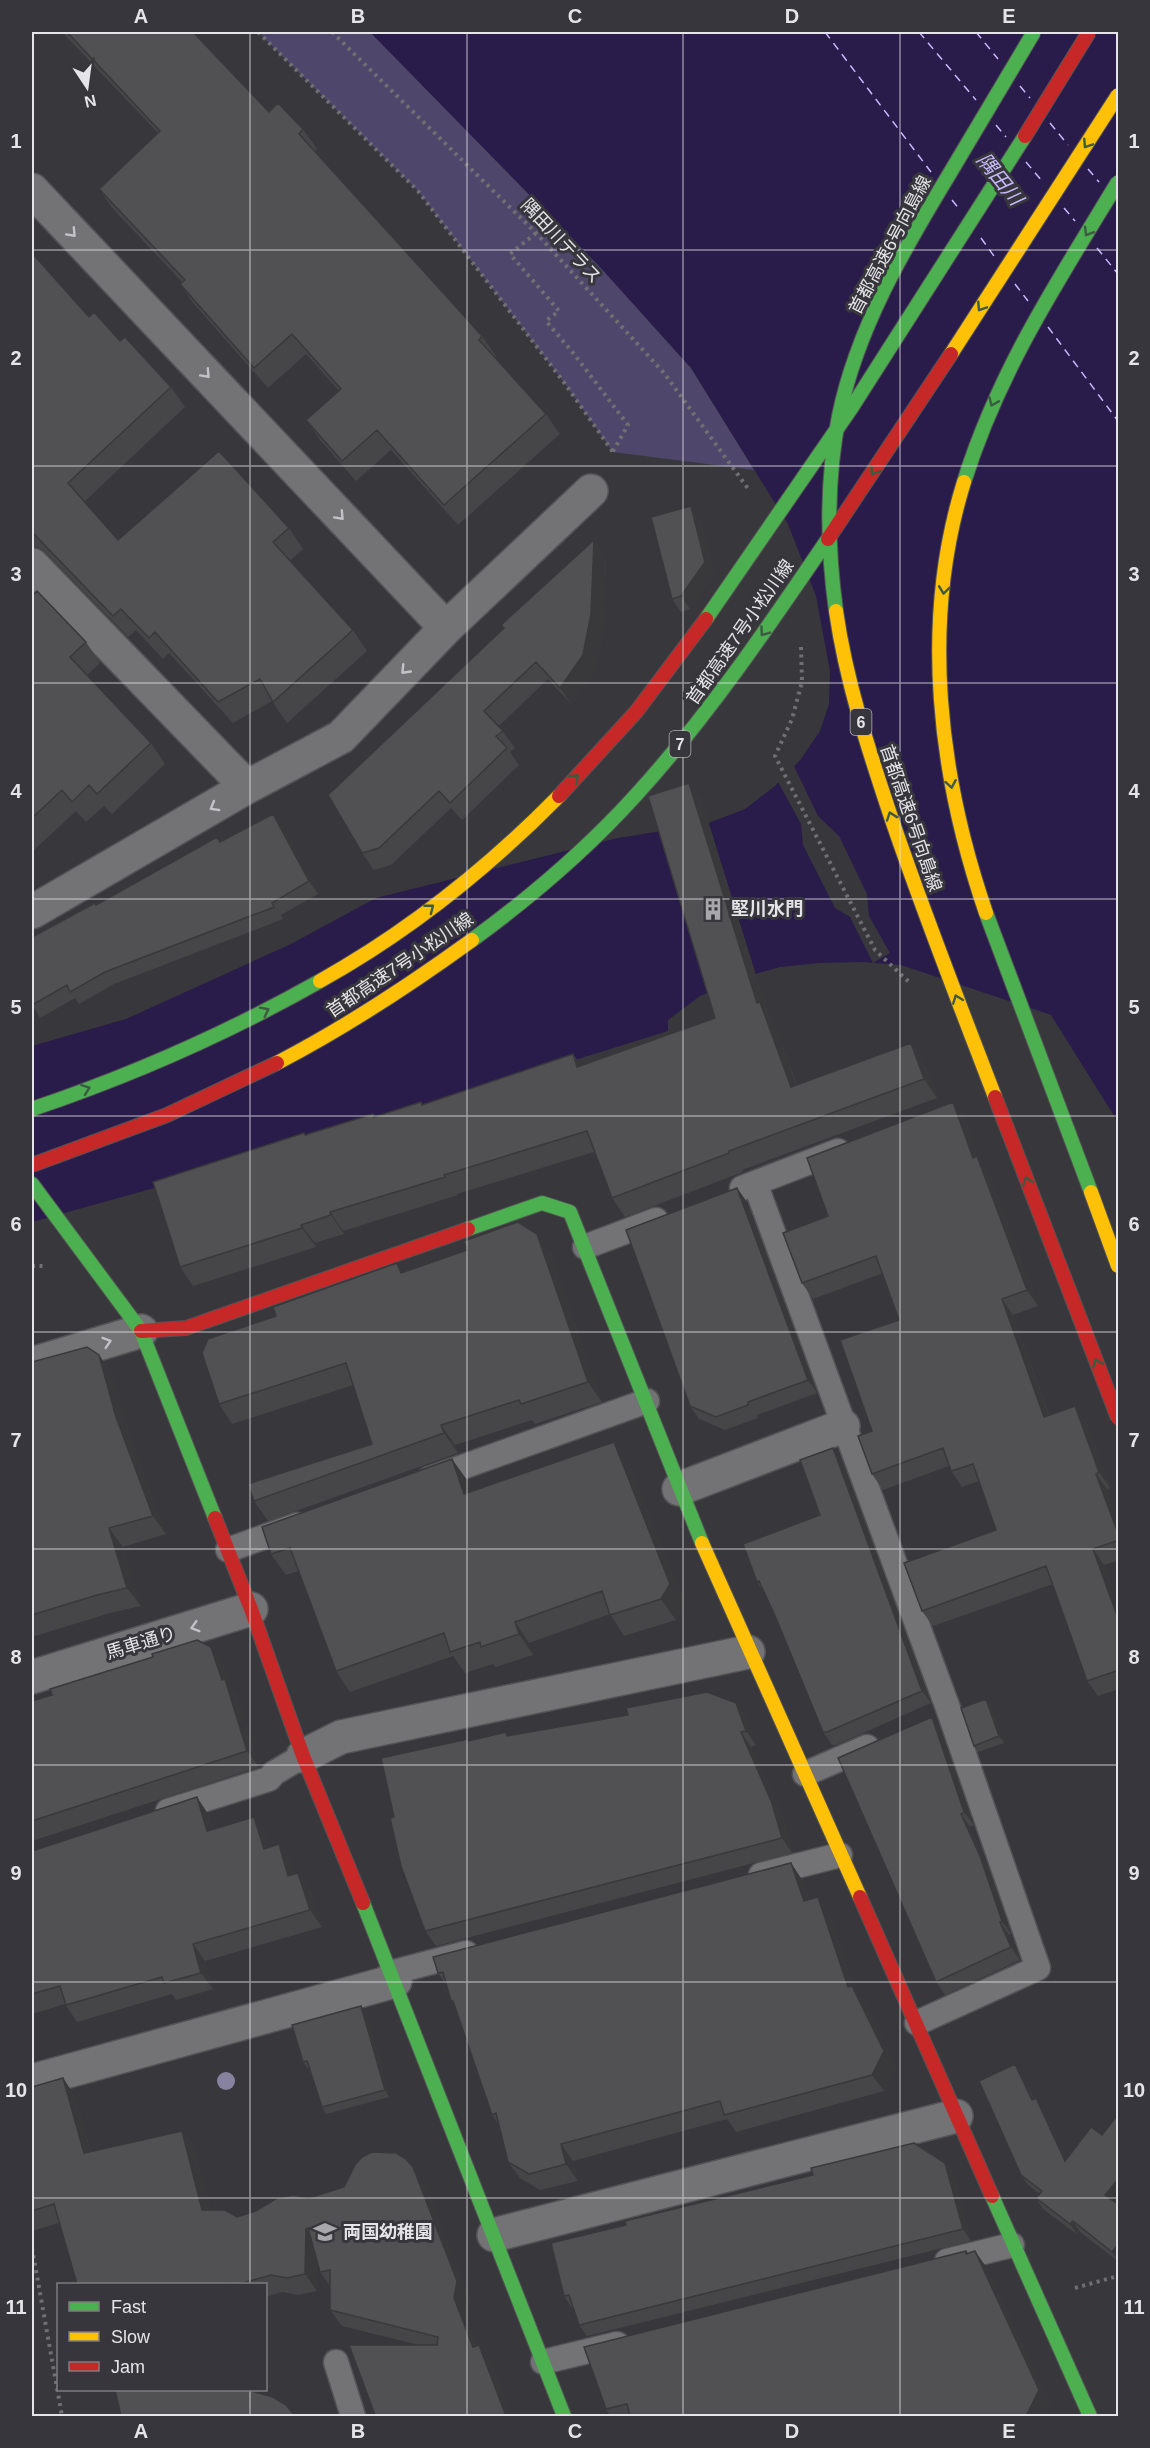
<svg xmlns="http://www.w3.org/2000/svg" width="1150" height="2448" font-family="Helvetica,'Noto Sans JP',sans-serif">
	<rect width="100%" height="100%" fill="#38373b"/>
	<path fill="#4f476b" d="M258,32H370L600,267L691,368L754,470L613,452L563,381L418,191Z"/>
	<path fill="#291b4a" d="M370,32H1118V1122L1051,1015L901,965L863,962L819,963L780,967L748,976L700,996L668,1020V1031L237,1165L32,1222V1046L126,1019L291,944L376,898L618,838L706,824L745,809L775,786L801,759L820,731L829,704L830,671L816,596L788,524L691,368L600,267Z"/>
	<path fill="#38373b" d="M793,764L818,816L839,836L867,894L869,916L890,953L873,963L850,917L835,908L803,845L801,824L777,780Z"/>
	<g fill="none" stroke-linecap="round" stroke-linejoin="round">
		<path stroke="#c8b9ff" stroke-width="1.5" stroke-dasharray="8 6" stroke-linecap="butt" d="M825,32L931,172
			M919,32L976,100
			M976,32L998,59
			M1020,86L1030,98
			M1050,123L1068,145
			M996,125L1006,137
			M1026,162L1042,181
			M1088,169L1099,182
			M952,200L960,210
			M1064,208L1075,221
			M981,238L994,256
			M1097,248L1118,274
			M1015,284L1028,301
			M1048,327L1118,421"/>
		<g stroke="#535356" stroke-width="27">
			<path id="lane" d="M755,1183L949,1711L1038,1968L917,2023
				M742,1188L838,1151
				M585,1247L656,1220
				M429,1479L647,1401
				M228,1550L297,1525
				M805,1774L867,1747
				M168,1811L269,1779L274,1773L303,1756
				M761,1875L840,1855
				M390,1973L466,1953
				M947,2261L1012,2245
				M336,2362L353,2416
				M543,2362L617,2344"/>
		</g>
		<g stroke="#535356" stroke-width="36">
			<path id="street" d="M32,190L446,628
				M32,565L247,787
				M32,912L247,787L341,737L446,628L591,491
				M32,1364L141,1331
				M679,1489L843,1426
				M32,1677L251,1609
				M303,1756L341,1737L748,1652
				M32,2081L395,1981
				M494,2235L956,2116"/>
		</g>
		<g stroke="#535356" stroke-width="16">
			<path id="fast" d="M32,1184L141,1331L215,1518
				M468,1229L542,1203L570,1212L702,1543
				M363,1903L564,2416
				M992,2196L1090,2416"/>
		</g>
		<g stroke="#535356" stroke-width="16">
			<path id="slow" d="M702,1543L860,1897"/>
		</g>
		<g stroke="#535356" stroke-width="16">
			<path id="jam" d="M141,1331L186,1328L468,1229
				M215,1518L251,1609L303,1756L363,1903
				M860,1897L992,2196"/>
		</g>
		<path stroke="#706f72" stroke-width="4" stroke-dasharray="3 4.5" stroke-linecap="butt" d="M258,32L418,191L563,381L613,452
			M332,32L536,233L664,373L749,490
			M536,233L510,254L559,311L546,321L574,354L628,425L612,453
			M801,647L802,682L792,719L775,756L875,950L909,982
			M32,1266H46
			M32,2248L62,2416
			M1075,2288L1118,2276"/>
		<use href="#lane" stroke="#737275" stroke-width="24"/>
		<use href="#street" stroke="#737275" stroke-width="33"/>
		<use href="#fast" stroke="#4caf50" stroke-width="14"/>
		<use href="#slow" stroke="#ffc107" stroke-width="14"/>
		<use href="#jam" stroke="#c62828" stroke-width="14"/>
		<g stroke="#535356" stroke-width="16" stroke-linecap="butt">
			<path id="fast-bridge" d="M964,482C999,370 1058,281 1118,182
				M836,611C827,546 826,481 839,416C857,328 904,249 950,173C978,126 1006,79 1034,32
				M706,619L852,407L1025,136
				M986,913L1091,1192
				M472,940C531,897 588,848 636,795C708,716 768,627 828,539
				M32,1109C133,1075 228,1033 320,981"/>
		</g>
		<g stroke="#535356" stroke-width="16" stroke-linecap="butt">
			<path id="slow-bridge" d="M951,354L1118,95
				M964,482C920,623 939,776 986,913
				M836,611C846,681 868,748 890,814C922,909 959,1003 995,1097
				M320,981C408,932 489,867 559,796
				M277,1063C346,1027 410,985 472,940
				M1091,1192L1118,1266"/>
		</g>
		<g stroke="#535356" stroke-width="16" stroke-linecap="butt">
			<path id="jam-bridge" d="M1025,136L1089,32
				M828,539L951,354
				M559,796L636,712L706,619
				M995,1097L1118,1418
				M32,1165L167,1115L277,1063"/>
		</g>
		<use href="#fast-bridge" stroke="#4caf50" stroke-width="14"/>
		<use href="#slow-bridge" stroke="#ffc107" stroke-width="14"/>
		<use href="#jam-bridge" stroke="#c62828" stroke-width="14"/>
	</g>
	<circle fill="#8882a1" cx="226" cy="2081" r="9"/>
	<path fill="#464648" d="M62,32H193L269,112L303,129L317,149L315,151L482,336L496,356L495,358L546,414L560,434L458,525L391,450L356,481L320,440L306,420L339,391L306,354L268,388L194,304L180,284L182,282L113,209L99,189L158,133Z
		M32,253L89,317L120,341L171,387L185,407L84,502L118,540L289,528L303,549L290,561L353,630L367,651L287,723L272,701L233,723L169,653L163,659L136,630L128,637L45,552L37,547H32Z
		M700,519L714,575L690,609L681,612L672,599Z
		M594,540L606,557L603,631L594,672L572,705L548,679L499,726L515,748L510,752L519,765L462,820L451,808L391,865L374,870L362,853L504,628L501,625Z
		M32,596L86,642L100,663L87,675L151,743L165,764L112,814L104,806L86,822L76,811L34,850L32,848Z
		M689,783L702,802L767,1011L773,1020L797,1085L911,1043L924,1062L937,1098L742,1170L743,1172L625,1217L612,1198L594,1152L457,1194L458,1195L343,1231L344,1234L315,1243L316,1247L193,1286L180,1267L304,1133L306,1135L375,1117L421,1102L423,1105L573,1054L581,1066L715,1018Z
		M282,826L318,894L281,915L283,919L114,984L79,1004L75,998L40,1018L32,1005L96,905L220,841Z
		M953,1102L964,1117L978,1158L988,1172L1038,1306L1013,1315L1049,1415L1086,1421L1110,1488L1107,1489L1119,1522V1560L1104,1565L1119,1606V1689L1098,1696L1087,1681L1053,1584L933,1626L922,1611L996,1530L979,1481L962,1487L951,1471L949,1466L883,1490L872,1474V1431L899,1320L883,1273L813,1299L802,1283L828,1216Z
		M737,1188L746,1201L817,1393L757,1415L758,1418L725,1430L699,1419L690,1406Z
		M551,1254L602,1402L535,1424L532,1420L455,1445L458,1453L268,1521L254,1501L372,1444L353,1385L232,1424L219,1404L276,1316L403,1272Z
		M99,1355L112,1374L130,1436L166,1534L123,1547L141,1606L110,1613L32,1637V1362Z
		M842,1461L931,1703L836,1745H832L823,1732L776,1618L765,1594L757,1582L820,1515Z
		M628,1463L685,1604L676,1620L624,1636L610,1614L529,1643L533,1655L496,1667L493,1664L465,1673L453,1656L350,1692L336,1671L298,1571L286,1575L271,1554L467,1480L471,1492Z
		M211,1647L223,1664L230,1687L237,1696L259,1767L32,1841V1701Z
		M986,1699L990,1705L1004,1743L978,1752L974,1746Z
		M736,1703L746,1718L756,1745L751,1747L783,1817L792,1853L436,1946L425,1931L394,1817L468,1739L469,1741L509,1736Z
		M932,1717L941,1730L974,1825L970,1827L989,1869L1011,1934L1009,1935L1020,1960L945,1995L936,1982Z
		M208,1814L213,1829L254,1817L266,1834L270,1847L279,1844L290,1861L294,1874L298,1873L310,1889L322,1927L205,1961L213,1989L176,2000L172,1994L77,2022L65,2004L32,2014V1851Z
		M791,1863L802,1880L809,1899L829,1913L854,1989L864,2002L896,2067L884,2091L736,2132L727,2119L573,2161L578,2181L540,2190L520,2178L508,2162L499,2125L492,2115L455,2006L451,2001L447,1986L438,1973Z
		M361,2006L366,2012L389,2097L326,2114L322,2107L309,2068H307L303,2062Z
		M1022,2075L1034,2099L1036,2098L1043,2109L1066,2159L1102,2135L1119,2113V2198L1115,2203L1119,2205V2262L1080,2232L1078,2235L1043,2209L1036,2198L1040,2194L1028,2185L1021,2175Z
		M63,2078L74,2095L91,2152L182,2131L194,2147L210,2210L237,2217L309,2198L425,2184L469,2297L466,2315L477,2345H479L490,2361L511,2416H368L375,2415L419,2345L342,2326L330,2310V2286L320,2272L317,2261V2291L298,2295L282,2292L266,2297V2284H77L59,2223L32,2231V2087Z
		M945,2163L953,2174L971,2241L587,2336L579,2325L573,2307L572,2308L564,2296Z
		M966,2251L987,2268L1051,2407L1046,2416H610L606,2409Z"/>
	<path fill="#39393b" d="M691,506L700,519L714,575L690,609L681,596Z
		M594,540L606,557L603,631L594,672L572,705L560,688Z
		M689,783L702,802L767,1011L773,1020L804,1106L791,1087L757,1003Z
		M273,814L282,826L318,894L309,881Z
		M911,1043L924,1062L937,1098L924,1079Z
		M573,1054L586,1073L577,1067Z
		M953,1102L964,1117L978,1158L988,1172L1038,1306L1027,1290L973,1158Z
		M737,1188L746,1201L817,1393L808,1380Z
		M330,1212L343,1231L344,1234L331,1215Z
		M301,1225L315,1243L316,1247L302,1228Z
		M537,1234L551,1254L602,1402L588,1382Z
		M1002,1299L1013,1315L1055,1433L1044,1417Z
		M99,1355L112,1374L130,1436L166,1534L153,1516L116,1417Z
		M1075,1406L1086,1421L1110,1488L1099,1472Z
		M441,1425L455,1445L458,1453L444,1433Z
		M614,1442L628,1463L685,1604L676,1620L661,1599Z
		M833,1448L842,1461L931,1703L922,1691Z
		M452,1459L467,1480L479,1515L464,1494Z
		M1096,1474L1107,1489L1119,1522V1536Z
		M109,1528L123,1547L141,1606L127,1588Z
		M1093,1549L1104,1565L1119,1606V1621Z
		M515,1622L529,1643L533,1655L519,1634Z
		M211,1647L223,1664L230,1687L237,1696L259,1767L247,1751L222,1680Z
		M986,1699L990,1705L1004,1743L999,1736Z
		M736,1703L746,1718L756,1745L746,1731Z
		M932,1717L941,1730L974,1825L964,1812Z
		M741,1732L751,1747L783,1817L792,1853L782,1838Z
		M197,1797L208,1814L219,1848L207,1831Z
		M961,1814L970,1827L989,1869L1011,1934L1002,1921Z
		M254,1817L266,1834L276,1865L264,1849Z
		M279,1844L290,1861L300,1892L288,1876Z
		M791,1863L802,1880L816,1918L804,1901Z
		M298,1873L310,1889L322,1927L310,1910Z
		M818,1897L829,1913L854,1989L864,2002L896,2067L884,2091L872,2075L848,1987Z
		M1000,1922L1009,1935L1020,1960L1011,1947Z
		M193,1944L205,1961L213,1989L201,1973Z
		M361,2006L366,2012L389,2097L385,2090Z
		M1015,2064L1022,2075L1039,2111L1032,2100Z
		M63,2078L74,2095L96,2170L84,2153Z
		M1036,2098L1043,2109L1072,2171L1065,2161Z
		M182,2131L194,2147L214,2226L202,2210Z
		M561,2144L573,2161L578,2181L566,2164Z
		M945,2163L953,2174L971,2241L963,2229Z
		M413,2167L425,2184L469,2297L466,2315L484,2363L473,2347L454,2298Z
		M1119,2178V2198L1113,2206L1105,2195Z
		M1073,2221L1080,2232L1078,2235L1070,2224Z
		M306,2229L317,2245V2291L305,2274Z
		M1119,2243V2261L1112,2252Z
		M975,2251L987,2268L1051,2407L1046,2416H1026Z
		M479,2345L490,2361L511,2416H506Z"/>
	<path fill="#515154" stroke="#39393b" stroke-width="1.5" d="M67,32H193L269,112L278,103L303,129L299,134L446,296L482,336L479,340L546,414L444,505L377,430L342,461L306,420L341,389L292,334L254,368L180,284L185,280L99,189L160,131Z
		M32,253L89,317L94,312L120,341L125,337L171,387L68,483L118,540L219,451L289,528L273,542L353,630L273,702L260,679L218,702L155,632L149,638L121,609L113,616L32,532Z
		M691,506L705,562L681,596L672,599L651,517Z
		M594,540L591,614L583,655L560,688L536,662L484,711L503,731L496,736L507,748L450,803L439,791L379,848L362,853L328,795L504,628L501,625Z
		M37,591L86,642L70,657L151,743L97,794L89,785L72,802L62,790L32,818V596Z
		M689,783L757,1003L760,1002L791,1087L911,1043L924,1079L729,1151V1153L612,1198L587,1131L444,1175L445,1177L330,1212L331,1215L301,1225L302,1228L180,1267L153,1182L304,1133L305,1135L373,1114L374,1117L421,1102L422,1105L573,1054L577,1067L715,1018L648,796Z
		M273,814L309,881L272,903L274,907L105,972L70,992L67,985L32,1005V937L95,903L96,905L217,837L220,842Z
		M953,1102L973,1158L977,1156L1027,1290L1002,1299L1044,1417L1075,1406L1099,1472L1096,1474L1119,1536V1540L1093,1549L1119,1621V1670L1087,1681L1046,1566L922,1611L904,1563L996,1530L973,1464L951,1471L943,1448L872,1474L858,1436L872,1431L840,1340L899,1320L876,1256L802,1283L783,1233L828,1216L807,1158Z
		M737,1188L808,1380L748,1402V1405L716,1417L690,1406L626,1230Z
		M518,1222L537,1234L588,1382L521,1404L519,1400L441,1425L444,1433L254,1501L248,1484L372,1444L346,1363L219,1404L202,1353L208,1339L276,1316L273,1307L397,1263L401,1273L467,1250L464,1241Z
		M87,1347L99,1355L116,1417L153,1516L109,1528L127,1588L97,1595L32,1615V1362Z
		M614,1442L670,1584L661,1599L610,1615L602,1591L515,1622L519,1634L481,1647L480,1642L450,1652L444,1633L336,1671L290,1548L271,1554L262,1527L452,1459L464,1494Z
		M833,1448L922,1691L827,1732H823L776,1618L759,1581L757,1582L743,1544L820,1515L800,1460Z
		M197,1640L211,1647L222,1680L225,1679L247,1751L32,1821V1701L52,1695L50,1689L153,1657L152,1654Z
		M707,1692L736,1703L746,1731L741,1732L772,1803L782,1838L425,1931L401,1866L390,1818L394,1817L381,1758L468,1739V1741L506,1732L507,1736L628,1715L626,1708Z
		M986,1699L999,1736L974,1746L961,1708Z
		M932,1717L964,1812L961,1814L980,1856L1002,1921L1000,1922L1011,1947L936,1982L838,1758Z
		M197,1797L207,1831L254,1817L264,1849L279,1844L288,1876L298,1873L310,1910L193,1944L201,1973L164,1983L162,1977L66,2005L60,1986L32,1994V1851Z
		M791,1863L804,1901L818,1897L848,1987L852,1986L884,2051L872,2075L724,2115L720,2101L561,2144L566,2164L529,2174L508,2162L496,2113L492,2115L453,2001H451L443,1972L438,1973L433,1957Z
		M361,2006L385,2090L322,2107L307,2061L303,2062L292,2025Z
		M1015,2064L1032,2100L1036,2098L1065,2161L1091,2127L1102,2135L1119,2113V2178L1105,2195L1119,2205V2243L1112,2252L1073,2221L1070,2224L1036,2198L1042,2191L1021,2175L979,2081Z
		M63,2078L84,2153L182,2131L202,2210H225L237,2217L256,2211L277,2198L293,2195L309,2198L344,2187L355,2165L362,2157L372,2152L396,2153L406,2159L413,2167L457,2281L454,2298L473,2347L479,2345L506,2416H368L375,2415L349,2345H437L438,2337L330,2310V2270L320,2272L308,2228L306,2229L305,2274L287,2278L271,2275L239,2284H231L225,2283L219,2284H77L54,2204L32,2211V2087Z
		M914,2143L945,2163L963,2229L579,2325L569,2295L564,2296L551,2243L626,2225L625,2221L813,2175L811,2168Z
		M966,2251V2254L975,2251L1039,2390L1026,2416H630L627,2404L606,2409L584,2347Z
		M115,2390H248L273,2397L286,2405L295,2416H121Z"/>
	<defs><path id="oneway-chevron" d="M-2-3.5L2.5 0L-2 3.5" fill="none" stroke-width="1.6" stroke-linecap="round" stroke-linejoin="round" transform="scale(1.5)"/></defs>
	<g stroke="#3d5a42">
		<use href="#oneway-chevron" transform="translate(1087 144) rotate(123)"/>
		<use href="#oneway-chevron" transform="translate(1088 232) rotate(121)"/>
		<use href="#oneway-chevron" transform="translate(981 307) rotate(123)"/>
		<use href="#oneway-chevron" transform="translate(993 402) rotate(113)"/>
		<use href="#oneway-chevron" transform="translate(874 471) rotate(123)"/>
		<use href="#oneway-chevron" transform="translate(944 590) rotate(97)"/>
		<use href="#oneway-chevron" transform="translate(764 632) rotate(125)"/>
		<use href="#oneway-chevron" transform="translate(575 778) rotate(-46)"/>
		<use href="#oneway-chevron" transform="translate(951 784) rotate(80)"/>
		<use href="#oneway-chevron" transform="translate(891 816) rotate(-109)"/>
		<use href="#oneway-chevron" transform="translate(430 908) rotate(-38)"/>
		<use href="#oneway-chevron" transform="translate(957 999) rotate(-111)"/>
		<use href="#oneway-chevron" transform="translate(265 1011) rotate(-27)"/>
		<use href="#oneway-chevron" transform="translate(86 1089) rotate(-20)"/>
		<use href="#oneway-chevron" transform="translate(1027 1181) rotate(-111)"/>
		<use href="#oneway-chevron" transform="translate(1097 1363) rotate(-111)"/>
	</g>
	<g stroke="#c3c2c6">
		<use href="#oneway-chevron" transform="translate(72 233) rotate(47)"/>
		<use href="#oneway-chevron" transform="translate(206 374) rotate(47)"/>
		<use href="#oneway-chevron" transform="translate(340 516) rotate(47)"/>
		<use href="#oneway-chevron" transform="translate(405 670) rotate(134)"/>
		<use href="#oneway-chevron" transform="translate(214 807) rotate(150)"/>
		<use href="#oneway-chevron" transform="translate(107 1342) rotate(-17)"/>
		<use href="#oneway-chevron" transform="translate(195 1627) rotate(163)"/>
	</g>
	<path fill="none" stroke="#e5e4e8" stroke-width="1.5" stroke-opacity="0.55" d="M250,32V2284M467,32V2416M683,32V2416M900,32V2416M32,250H1118M32,466H1118M32,683H1118M32,899H1118M32,1116H1118M32,1332H1118M32,1549H1118M32,1765H1118M32,1982H1118M32,2198H1118M250,2390V2416"/>
	<defs>
		<g id="building-bare" transform="scale(1.8)"><path d="M-4-6H4V6H1V3H-1V6H-4ZM-2.5-4.3h1.7v1.8h-1.7ZM.8-4.3h1.7v1.8H.8ZM-2.5-1h1.7V.8h-1.7ZM.8-1h1.7V.8H.8Z" fill="#a8a7ab" stroke="#37363c" stroke-width="2.5" paint-order="stroke"/></g>
		<g id="school-bare" transform="scale(1.8)"><path d="M0-5L7-2L0 1L-7-2ZM-4 1L0 2.5L4 1V4Q0 6-4 4Z" fill="#a8a7ab" stroke="#37363c" stroke-width="2.5" paint-order="stroke"/></g>
	</defs>
	<g fill-rule="evenodd">
		<use href="#building-bare" x="713" y="909"/>
		<use href="#school-bare" x="325" y="2232"/>
	</g>
	<g text-anchor="middle" dominant-baseline="central" stroke-width="6" stroke-linejoin="round" paint-order="stroke">
		<g fill="#37363c" stroke="#b1b0b4" stroke-width="1.5">
			<rect x="850.5" y="709" width="21" height="26" rx="4.5"/>
			<rect x="669.5" y="731" width="21" height="26" rx="4.5"/>
		</g>
		<g font-size="16" font-weight="bold" fill="#e5e4e8">
			<text x="861" y="722">6</text>
			<text x="680" y="744">7</text>
		</g>
		<g font-size="18" fill="#e5e4e8" stroke="#37363c">
			<text transform="translate(561 241) rotate(47)">隅田川テラス</text>
			<text transform="translate(890 245) rotate(-62)">首都高速6号向島線</text>
			<text transform="translate(740 632) rotate(-55)">首都高速7号小松川線</text>
			<text transform="translate(911 818) rotate(71)">首都高速6号向島線</text>
			<text transform="translate(400 965) rotate(-34)">首都高速7号小松川線</text>
			<text transform="translate(141 1643) rotate(-17)">馬車通り</text>
		</g>
		<g font-size="18" font-weight="bold" fill="#e5e4e8" stroke="#37363c" text-anchor="start">
			<text x="731" y="909">堅川水門</text>
			<text x="343" y="2232">両国幼稚園</text>
		</g>
		<g font-size="20" font-style="italic" fill="#c8b9ff" stroke="#37363c">
			<text transform="translate(1000 179) rotate(51)">隅田川</text>
		</g>
	</g>
	<rect width="1150" height="2448" fill="none" stroke="#37363c" stroke-width="66"/>
	<rect x="57" y="2283" width="210" height="108" fill="#37363c" stroke="#7d7c81" stroke-width="1.5"/>
	<rect x="69" y="2302" width="30" height="9" fill="#4caf50" stroke="#7d7c81" stroke-width="1.5"/>
	<text x="111" y="2313" font-size="18" fill="#e5e4e8">Fast</text>
	<rect x="69" y="2332" width="30" height="9" fill="#ffc107" stroke="#7d7c81" stroke-width="1.5"/>
	<text x="111" y="2343" font-size="18" fill="#e5e4e8">Slow</text>
	<rect x="69" y="2362" width="30" height="9" fill="#c62828" stroke="#7d7c81" stroke-width="1.5"/>
	<text x="111" y="2373" font-size="18" fill="#e5e4e8">Jam</text>
	<g transform="translate(87 87) rotate(167)" stroke="#37363c" stroke-width="4.5" paint-order="stroke">
	<path d="M0-4.5L10 22L0 15L-10 22Z" fill="#e5e4e8"/>
	<text y="-9" font-size="16" font-weight="bold" text-anchor="middle" fill="#e5e4e8">N</text>
	</g>
	<rect x="33" y="33" width="1084" height="2382" fill="none" stroke="#e5e4e8" stroke-width="2"/>
	<g font-size="20" text-anchor="middle" font-weight="bold" fill="#e5e4e8">
		<text x="141" y="23">A</text>
		<text x="358" y="23">B</text>
		<text x="575" y="23">C</text>
		<text x="792" y="23">D</text>
		<text x="1009" y="23">E</text>
		<text x="16" y="148">1</text>
		<text x="1134" y="148">1</text>
		<text x="16" y="365">2</text>
		<text x="1134" y="365">2</text>
		<text x="16" y="581">3</text>
		<text x="1134" y="581">3</text>
		<text x="16" y="798">4</text>
		<text x="1134" y="798">4</text>
		<text x="16" y="1014">5</text>
		<text x="1134" y="1014">5</text>
		<text x="16" y="1231">6</text>
		<text x="1134" y="1231">6</text>
		<text x="16" y="1447">7</text>
		<text x="1134" y="1447">7</text>
		<text x="16" y="1664">8</text>
		<text x="1134" y="1664">8</text>
		<text x="16" y="1880">9</text>
		<text x="1134" y="1880">9</text>
		<text x="16" y="2097">10</text>
		<text x="1134" y="2097">10</text>
		<text x="16" y="2314">11</text>
		<text x="1134" y="2314">11</text>
		<text x="141" y="2438">A</text>
		<text x="358" y="2438">B</text>
		<text x="575" y="2438">C</text>
		<text x="792" y="2438">D</text>
		<text x="1009" y="2438">E</text>
	</g>
</svg>
